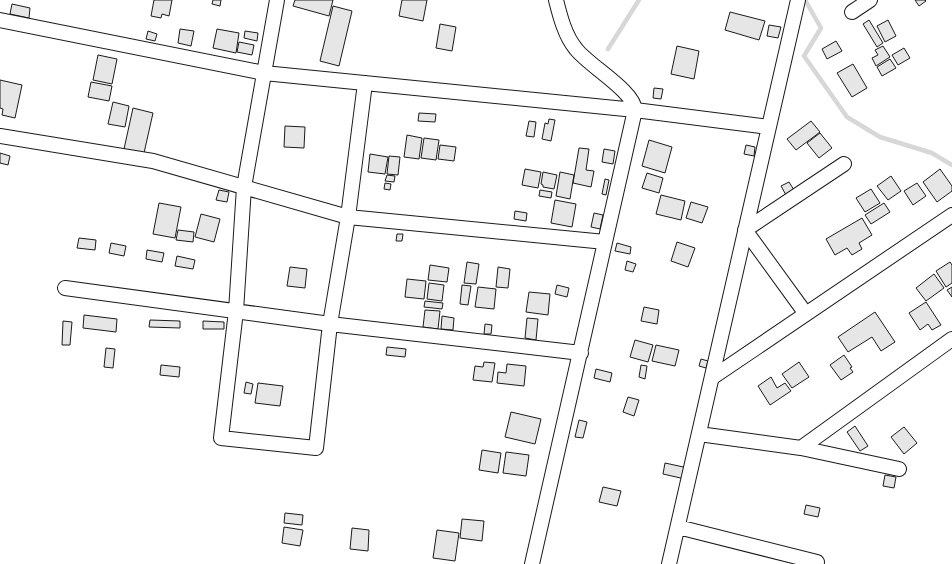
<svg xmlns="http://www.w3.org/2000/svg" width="952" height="564" font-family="Commissioner,sans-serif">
	<rect width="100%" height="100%" fill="#fff"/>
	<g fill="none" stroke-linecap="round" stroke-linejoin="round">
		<path stroke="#d7d7d7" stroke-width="4.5" d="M805,0L821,28L804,56L847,117L880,137L932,153L952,165
			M608,49L639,0"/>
	</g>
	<path fill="#e6e6e6" stroke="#1a1a1a" d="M154,0H172L169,16L162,14L161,18L151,16Z
		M213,0H221L220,6L212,4Z
		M295,0H333L329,16L293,6Z
		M402,0H427L423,21L399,16Z
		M915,0H925L926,1L919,6Z
		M12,4L30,8L29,18L10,14Z
		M333,6L352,11L339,66L320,61Z
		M730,12L765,21L759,40L725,30Z
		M869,20L883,43L877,47L863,24Z
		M888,20L896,36L885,42L877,26Z
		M440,24L456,27L452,51L436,48Z
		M769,25L781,27L778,38L767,36Z
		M180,29L194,31L191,46L178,43Z
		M217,29L239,33L236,53L213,48Z
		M148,31L157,34L155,41L146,39Z
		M245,31L258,33L257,41L244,38Z
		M836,41L842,51L827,59L822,49Z
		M239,42L254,45L252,55L237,52Z
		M677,46L699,51L694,79L671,74Z
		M883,46L890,57L876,66L872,58L878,55L875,50Z
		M904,48L910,58L898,65L892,55Z
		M98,55L117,59L112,84L93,80Z
		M890,59L896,68L882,76L877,67Z
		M853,64L867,88L852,97L837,73Z
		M0,80L22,85L15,118L2,115L3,109L0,108Z
		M91,82L112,86L109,101L88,97Z
		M654,88L663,89L661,99L653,98Z
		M113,102L129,106L125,127L108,124Z
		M133,108L153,113L144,153L124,149Z
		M419,113L436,114L435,122L418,121Z
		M549,119L555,120L551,141L542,139L545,123L548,124Z
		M529,121L536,122L534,137L526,136Z
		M811,121L820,132L796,150L787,139Z
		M285,126L305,127L304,148L284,147Z
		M820,133L832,148L819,158L807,143Z
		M407,135L422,138L419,159L404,157Z
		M424,138L439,140L436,160L421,158Z
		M649,140L672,147L665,173L642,166Z
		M440,145L456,147L454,161L438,159Z
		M746,145L755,147L754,156L744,154Z
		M579,148L589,149L586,170L594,171L591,187L573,183Z
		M604,149L615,151L613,164L602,162Z
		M0,153L10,156L8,165L0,163Z
		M370,154L388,157L385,174L368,172Z
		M389,156L400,157L398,175L387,174Z
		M525,169L541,172L538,188L522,185Z
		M940,169L952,186V191L937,202L923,182Z
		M543,172L557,175L554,189L543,187V185L541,184Z
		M560,172L574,175L570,199L556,196Z
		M647,173L663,178L659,193L642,188Z
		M387,175L395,176L394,182L385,181Z
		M891,176L901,191L888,200L877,186Z
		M605,179L609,180L606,195L602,194Z
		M789,182L794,190L786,195L781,186Z
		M385,183L391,184L390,190L384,189Z
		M917,183L926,196L913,205L904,191Z
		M871,189L880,203L865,212L856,198Z
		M219,190L229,192L227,202L216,200Z
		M540,190L552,192L551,198L539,196Z
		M661,195L685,201L681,220L656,214Z
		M555,200L576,204L572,227L551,223Z
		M691,202L708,207L702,223L686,218Z
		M159,203L181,207L175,238L153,234Z
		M884,203L890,212L871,224L865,215Z
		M515,211L527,213L526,221L514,219Z
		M594,213L603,215L600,229L591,227Z
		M201,214L220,219L214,242L195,237Z
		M862,218L872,235L859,243L862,249L852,255L847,248L835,255L826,239Z
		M178,230L194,232L193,242L176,240Z
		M397,234H403L402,241H396Z
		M79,238L96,240L95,250L77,248Z
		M677,242L695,248L688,267L671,261Z
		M111,243L126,246L124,256L109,253Z
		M617,243L631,247L630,254L615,251Z
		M147,250L164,253L162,262L146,259Z
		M177,256L195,260L193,269L175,266Z
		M627,261L636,264L633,272L625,270Z
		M467,262L479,264L476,284L464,283Z
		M950,262L952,265V283L946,287L936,271Z
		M430,265L449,268L447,282L428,280Z
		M290,267L307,269L305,288L287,286Z
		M498,267L510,269L508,288L496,287Z
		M934,274L944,288L926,301L916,288Z
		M407,279L426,281L424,299L405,297Z
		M429,283L444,285L442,301L427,299Z
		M462,285L471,286L468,305L460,304Z
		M557,285L569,288L567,297L555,294Z
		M478,287L496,289L494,309L475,307Z
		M952,287V297L947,290Z
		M529,292L550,294L548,315L526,312Z
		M425,301L443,303L442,309L424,307Z
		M926,302L941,325L932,330L928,324L920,330L909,313Z
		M644,307L659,310L657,324L641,321Z
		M425,310L440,311L438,329L423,327Z
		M875,312L895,342L881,351L872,337L848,352L838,337Z
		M84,315L117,319L116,332L83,328Z
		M442,316L454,318L453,330L441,329Z
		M527,318L538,319L536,340L525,338Z
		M150,320L180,321V328L149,327Z
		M63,321L72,322L70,345H62Z
		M203,321L224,322V329H203Z
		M485,324L492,325L491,334H484Z
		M635,340L653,345L648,362L630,357Z
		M656,345L679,350L675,366L652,361Z
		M387,347L406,349L405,357L386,355Z
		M106,348L115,349L113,368L104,367Z
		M844,355L852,367L850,368L853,372L841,380L830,365Z
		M701,359L708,361L706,368L699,366Z
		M484,362L495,363L492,382L473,380L475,366L483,367Z
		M799,362L809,377L792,388L782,374Z
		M507,364L526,366L524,386L497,383L498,372L506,373Z
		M161,365L180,367L179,377L160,375Z
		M641,365L647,366L645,379L639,377Z
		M596,369L612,373L610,382L594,378Z
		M771,377L777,388L785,383L791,391L770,405L758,386Z
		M246,382L253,384L251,394L244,393Z
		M258,383L283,386L280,406L255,403Z
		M628,397L639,400L634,416L623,412Z
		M511,412L541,419L535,444L505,437Z
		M579,420L587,422L583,438L575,437Z
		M855,426L868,446L860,451L847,432Z
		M904,427L917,443L904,454L891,437Z
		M482,450L501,453L498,473L479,470Z
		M506,452L529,455L526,476L503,473Z
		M665,463L688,468L685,479L663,474Z
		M885,475L896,477L894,488L883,486Z
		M603,487L621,491L617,506L599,502Z
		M806,505L820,508L818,517L804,514Z
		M285,513L303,515L302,525L284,523Z
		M462,519L484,521L482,541L460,538Z
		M284,527L303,530L300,546L282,543Z
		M352,528L369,530L368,551L350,549Z
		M437,530L459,533L455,561L433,558Z"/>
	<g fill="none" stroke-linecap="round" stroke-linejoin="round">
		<g stroke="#1a1a1a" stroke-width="16">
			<path id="minor" d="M852,12L870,0
				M0,20L264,73L635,110L769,127
				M365,83L348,217L605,242
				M0,136L153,161L348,217L330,324L581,353
				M65,288L330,324L316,448L221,438L236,311L244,187L277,0
				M806,314L745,230L844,164
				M713,377L952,215
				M699,434L801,448L899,469
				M801,448L952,339
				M678,527L817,562
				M532,564L635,110C634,91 589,66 576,49C565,36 560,16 556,0
				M669,564L798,0"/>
		</g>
		<use href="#minor" stroke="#fff" stroke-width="14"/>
	</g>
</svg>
